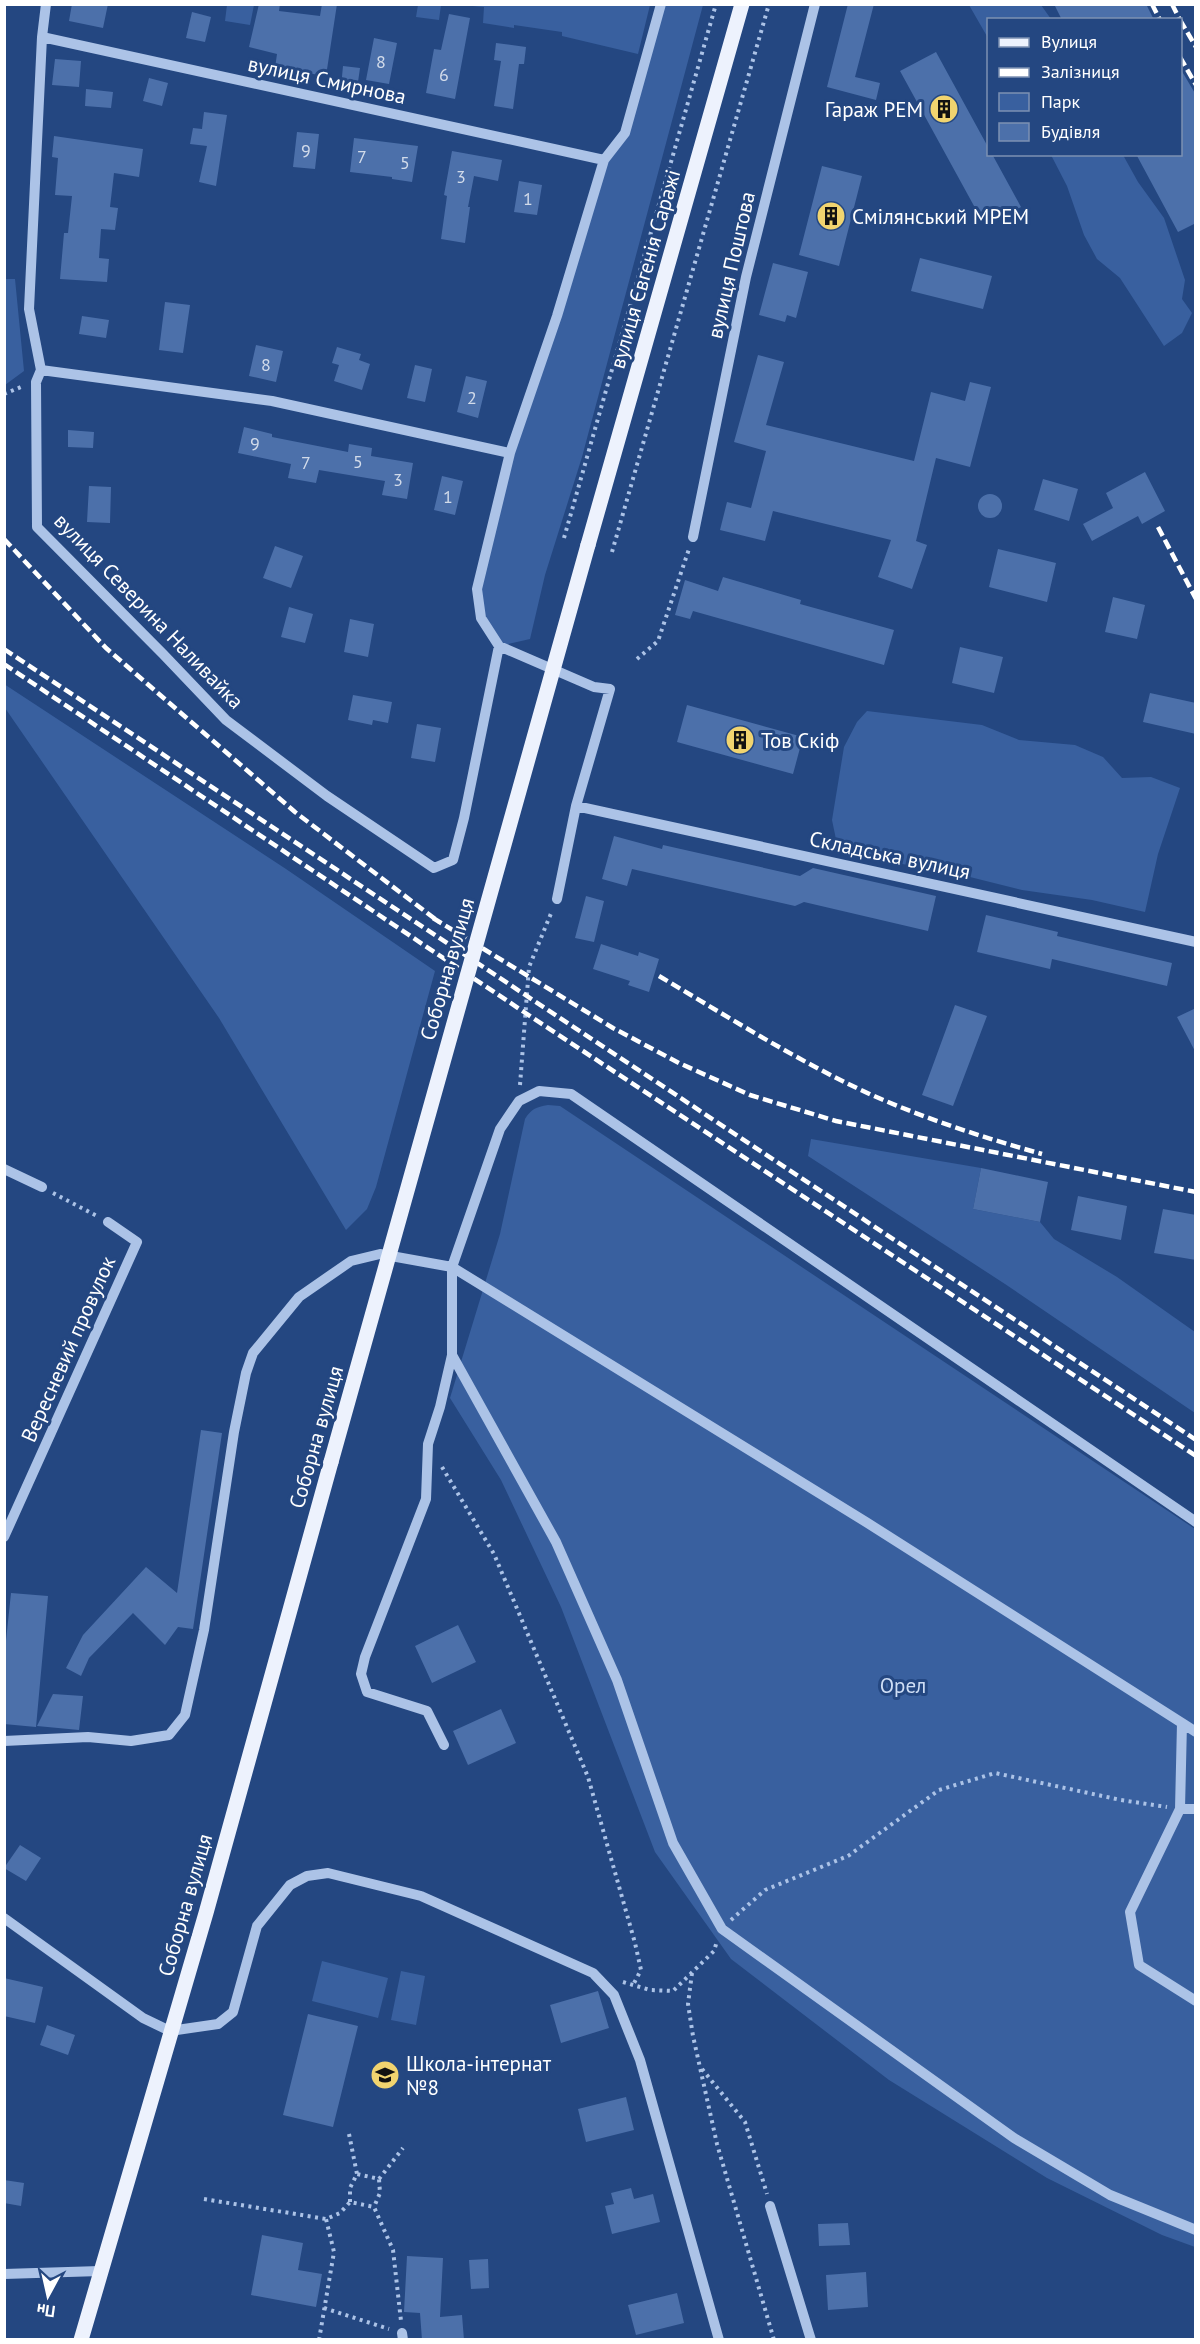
<svg xmlns="http://www.w3.org/2000/svg" width="1200" height="2344" font-family="'PT Sans',sans-serif">
	<rect width="100%" height="100%" fill="#244781"/>
	<path fill="#39609f" d="M227,5H254L250,25L225,21Z
		M418,5H441L439,20L416,17Z
		M461,5H650L638,54L562,36V32L514,25V28L483,23L484,7Z
		M661,5H703L582,457L545,575L530,639L499,646L481,618L477,589L510,453L604,160L625,133Z
		M969,5H1041L1051,19L988,20V38Z
		M1051,155H1123L1138,182L1164,218L1185,280L1182,299L1192,313L1182,333L1164,346L1120,278L1097,259L1084,235L1067,186Z
		M5,279H15L24,371L5,385Z
		M4,684L286,869L435,971L376,1187L367,1209L346,1230L219,1018L5,708Z
		M867,711L982,725L1019,740L1075,745L1103,757L1122,778L1151,777L1180,788L1158,854L1145,912L1092,900L1022,890L946,871L871,859L838,849L832,820L844,747L857,722Z
		M548,1105L560,1106L1195,1529V2247L1162,2235L1047,2178L889,2080L731,1959L655,1852L561,1607L501,1480L450,1398L500,1234L525,1119C531,1109 536,1107 548,1105Z
		M811,1139L981,1168L973,1209L1040,1222L1054,1239L1117,1277L1195,1332V1413L1005,1284L808,1156Z
		M322,1961L388,1978L378,2018L312,2001Z
		M401,1971L425,1976L416,2025L391,2020Z"/>
	<path fill="#4c70aa" d="M72,4H108L103,28L69,21Z
		M259,4H280L279,11L320,16L322,4H337L326,76L275,68L277,54L249,47Z
		M848,4H874L855,77L880,83L876,100L827,87Z
		M1054,4H1146L1154,20H1062Z
		M192,12L211,17L205,42L186,38Z
		M449,14L470,18L455,99L426,93L434,49L441,50Z
		M374,38L397,43L389,84L366,80Z
		M496,43L526,47L524,64H519L513,109L494,106L501,61L494,60Z
		M936,52L988,147V154H992L1021,207L985,226L900,71Z
		M55,59L81,61L79,87L52,85Z
		M343,66L360,68L357,89L341,87Z
		M1180,68L1196,95V223L1178,232L1136,154H1180Z
		M149,78L168,83L162,106L143,101Z
		M86,89L113,92L111,108L85,106Z
		M204,112L227,115L216,186L199,182L207,146L190,144L193,128L202,129Z
		M297,132L319,134L315,169L293,167Z
		M54,136L143,149L139,177L114,173L110,207L118,208L115,230L101,229L99,258L109,259L107,282L60,279L64,233H68L72,196L55,195L58,158L52,157Z
		M354,138L418,146L412,182L392,179V177L350,172Z
		M452,151L502,160L498,181L474,176L468,207H470L465,243L441,239L447,196L444,195Z
		M822,166L862,176L839,266L799,255Z
		M519,181L542,185L537,215L514,212Z
		M920,258L992,276L983,309L911,291Z
		M773,263L808,272L796,318L787,315L785,322L759,315Z
		M165,302L190,305L183,353L159,350Z
		M82,316L109,320L106,338L79,334Z
		M256,345L283,351L276,382L249,376Z
		M337,347L361,354L359,360L370,364L362,390L334,381L339,365L332,363Z
		M758,355L784,362L766,425L914,461L931,392L965,401L970,382L991,387L970,467L936,458L916,541L927,545L912,589L878,577L891,540L773,511L765,541L720,530L727,502L751,508L766,451L734,442Z
		M415,365L432,369L425,402L407,398Z
		M466,376L487,381L478,418L457,412Z
		M244,427L272,434V437L348,452L349,444L372,448L371,456L413,463L407,499L382,495L385,481L319,470L316,483L288,478L291,464L238,453Z
		M68,430L94,432L93,448L68,447Z
		M1145,472L1165,511L1142,524L1138,516L1092,541L1083,524L1113,508L1106,493Z
		M442,476L463,481L455,515L434,510Z
		M1043,479L1078,489L1069,521L1034,510Z
		M89,486L111,487L110,523L87,522Z
		M978 506a12 12 0 1 1 24 0a12 12 0 1 1-24 0Z
		M275,546L303,556L291,588L263,578Z
		M998,549L1056,563L1047,602L989,587Z
		M723,577L801,600L800,604L894,630L884,665L693,611L690,619L675,615L685,580L718,591Z
		M1113,597L1145,605L1137,639L1105,632Z
		M289,607L313,614L305,643L281,637Z
		M350,619L374,624L368,657L344,652Z
		M960,647L1003,657L994,693L952,683Z
		M1150,693L1196,703V734L1143,722Z
		M353,695L392,702L388,723L373,720L372,725L348,720Z
		M687,705L803,737L793,774L677,742Z
		M417,724L441,728L435,762L411,758Z
		M614,836L662,849L663,845L800,876L813,868L936,896L928,931L804,902L795,906L632,869L627,886L602,879Z
		M586,896L604,901L594,942L575,938Z
		M986,915L1058,932L1057,936L1172,963L1167,986L1052,959L1050,969L977,952Z
		M601,944L638,956L639,952L659,959L649,992L628,985L630,981L593,969Z
		M955,1005L987,1016L953,1106L922,1095Z
		M1196,1008V1053L1177,1017Z
		M981,1168L1048,1182L1040,1222L973,1209Z
		M1078,1196L1127,1206L1121,1240L1071,1230Z
		M1163,1209L1196,1215V1260L1154,1253Z
		M201,1430L222,1433L193,1629L178,1627L165,1645L133,1613L89,1658L81,1676L66,1668L83,1635L146,1567L177,1593Z
		M11,1593L48,1596L36,1727L4,1724V1660Z
		M458,1625L476,1662L432,1683L415,1646Z
		M53,1694L83,1696L79,1730L37,1726Z
		M501,1709L516,1743L468,1765L453,1731Z
		M20,1845L41,1858L26,1881L4,1868Z
		M4,1978L43,1987L35,2023L4,2016Z
		M598,1991L609,2028L561,2043L550,2005Z
		M308,2014L358,2026L333,2127L283,2115Z
		M47,2025L75,2035L68,2055L40,2045Z
		M626,2097L634,2130L586,2142L578,2109Z
		M4,2180L24,2183L21,2206L4,2203Z
		M631,2188L634,2199L653,2194L660,2222L612,2234L605,2206L614,2204L611,2193Z
		M848,2223L850,2245L819,2246L818,2224Z
		M262,2235L303,2243L298,2270L322,2274L316,2307L251,2295Z
		M407,2256L443,2258L440,2317L462,2315L464,2340H422L420,2313L404,2312Z
		M488,2259L489,2288L471,2289L469,2260Z
		M866,2272L868,2307L828,2310L826,2275Z
		M677,2293L684,2323L636,2335L628,2305Z"/>
	<g fill="none" stroke-linecap="round" stroke-linejoin="round">
		<path stroke="#acc3e7" stroke-width="4" stroke-dasharray="3 4.5" stroke-linecap="butt" d="M4,394L21,387
			M564,538L716,4
			M612,552L769,4
			M637,659L658,641L689,549
			M520,1085L529,967L552,911
			M53,1193L97,1216
			M442,1467L494,1554L588,1777L635,1943L641,1970L633,1985
			M731,1920L765,1890L848,1856L939,1790L995,1773L1121,1800L1167,1807
			M692,1973L688,2004L693,2036L717,2144L774,2340
			M623,1982L650,1990L673,1991L714,1951L717,1941
			M702,2069L745,2122L767,2194
			M349,2134L357,2174
			M379,2179L403,2148
			M204,2199L326,2219L340,2213L350,2202L374,2207L393,2250L401,2321
			M350,2202V2188L357,2174L379,2179L380,2193L374,2207
			M324,2308L389,2329
			M319,2340L334,2252L326,2219"/>
		<path stroke="#acc3e7" stroke-width="10" d="M46,4L42,37L29,309L41,370L36,382L37,527L163,654L226,720L327,796L434,868L453,860L464,818L499,646
			M42,37L604,160
			M41,370L272,401L510,453
			M693,537L746,277L815,4
			M576,806L1196,942
			M557,899L576,806L610,689L594,687L499,646L481,618L477,589L510,453L557,316L604,160L625,133L661,4
			M4,1169L42,1187
			M452,1355L556,1542L617,1680L673,1843L722,1929L1014,2138L1110,2195L1196,2230
			M4,1537L137,1242L108,1222
			M1182,1723L1196,1732
			M4,1741L88,1737L131,1741L169,1735L185,1715L204,1630L234,1432L246,1373L253,1353L299,1297L351,1261L380,1254L452,1267L866,1522L1182,1723L1180,1809L1130,1912L1139,1965L1196,2001
			M444,1745L427,1711L367,1692L361,1674L365,1657L426,1499L428,1444L440,1407L452,1355V1267L500,1129L519,1101L539,1091L571,1094L1196,1522
			M1180,1809H1196
			M4,1918L143,2018L170,2031L218,2024L233,2012L257,1926L290,1885L307,1876L328,1873L421,1896L593,1973L614,1995L640,2060L719,2340
			M770,2206L811,2340
			M4,2274L100,2271
			M402,2333L403,2340"/>
		<path stroke="#edf2fd" stroke-width="15" d="M588,545L742,4
			M81,2340L206,1913L331,1462"/>
		<path stroke="#fff" stroke-width="4.5" stroke-dasharray="10 4.5" stroke-linecap="butt" d="M1152,4L1160,20
			M1172,4L1180,20
			M1180,20L1196,47
			M1180,57L1196,85
			M1158,527L1196,599
			M4,539L106,648L295,812L439,922
			M4,649L1196,1440
			M4,664L524,1012L1196,1456
			M433,918L613,1028L679,1063L750,1095L836,1121L1196,1192
			M659,976C730,1018 799,1062 874,1096C929,1120 985,1138 1042,1154"/>
		<path stroke="#edf2fd" stroke-width="15" d="M331,1462L588,545"/>
	</g>
	<defs>
		<g id="building-disc" transform="scale(1.5)"><circle r="9.5" fill="#f1d46f" stroke="#244781"/><path d="M-4-6H4V6H1V3H-1V6H-4ZM-2.5-4.3h1.7v1.8h-1.7ZM.8-4.3h1.7v1.8H.8ZM-2.5-1h1.7V.8h-1.7ZM.8-1h1.7V.8H.8Z" fill="#111"/></g>
		<g id="school-disc" transform="scale(1.5)"><circle r="9.5" fill="#f1d46f" stroke="#244781"/><path d="M0-5L7-2L0 1L-7-2ZM-4 1L0 2.5L4 1V4Q0 6-4 4Z" fill="#111"/></g>
	</defs>
	<g fill-rule="evenodd">
		<use href="#building-disc" x="944" y="109"/>
		<use href="#building-disc" x="831" y="216"/>
		<use href="#building-disc" x="740" y="740"/>
		<use href="#school-disc" x="385" y="2075"/>
	</g>
	<g text-anchor="middle" dominant-baseline="central" stroke-width="6" stroke-linejoin="round" paint-order="stroke">
		<g font-size="18" fill="#d2dbea">
			<text x="381" y="61">8</text>
			<text x="444" y="74">6</text>
			<text x="306" y="150">9</text>
			<text x="362" y="156">7</text>
			<text x="405" y="162">5</text>
			<text x="461" y="176">3</text>
			<text x="528" y="198">1</text>
			<text x="266" y="364">8</text>
			<text x="472" y="397">2</text>
			<text x="255" y="443">9</text>
			<text x="358" y="461">5</text>
			<text x="306" y="462">7</text>
			<text x="398" y="479">3</text>
			<text x="448" y="496">1</text>
		</g>
		<g font-size="21" fill="#fff" stroke="#244781">
			<text transform="translate(327 80) rotate(12)">вулиця Смирнова</text>
			<text transform="translate(731 265) rotate(-77)">вулиця Поштова</text>
			<text transform="translate(645 269) rotate(-74)">вулиця Євгенія Саражі</text>
			<text transform="translate(149 611) rotate(46)">вулиця Северина Наливайка</text>
			<text transform="translate(890 855) rotate(12)">Складська вулиця</text>
			<text transform="translate(447 969) rotate(-74)">Соборна вулиця</text>
			<text transform="translate(68 1349) rotate(-66)">Вересневий провулок</text>
			<text transform="translate(316 1437) rotate(-74)">Соборна вулиця</text>
			<text transform="translate(185 1905) rotate(-74)">Соборна вулиця</text>
		</g>
		<g font-size="21" fill="#fff" stroke="#244781" text-anchor="start">
			<text x="923" y="109" text-anchor="end">Гараж РЕМ</text>
			<text x="852" y="216">Смілянський МРЕМ</text>
			<text x="761" y="740">Тов Скіф</text>
			<text x="406" y="2063">Школа-інтернат<tspan x="406" dy="24">№8</tspan></text>
		</g>
		<g font-size="21" fill="#cfdef5" stroke="#244781">
			<text x="903" y="1685">Орел</text>
		</g>
	</g>
	<rect width="1200" height="2344" fill="none" stroke="#ffffff" stroke-width="12"/>
	<rect x="987" y="18" width="195" height="138" fill="#244781" stroke="#7c91b3" stroke-width="1.5"/>
	<rect x="999" y="38" width="30" height="9" fill="#edf2fd" stroke="#7c91b3" stroke-width="1.5"/>
	<text x="1041" y="48" font-size="18" fill="#ffffff">Вулиця</text>
	<rect x="999" y="68" width="30" height="9" fill="#ffffff" stroke="#7c91b3" stroke-width="1.5"/>
	<text x="1041" y="78" font-size="18" fill="#ffffff">Залізниця</text>
	<rect x="999" y="93" width="30" height="18" fill="#39609f" stroke="#7c91b3" stroke-width="1.5"/>
	<text x="1041" y="108" font-size="18" fill="#ffffff">Парк</text>
	<rect x="999" y="123" width="30" height="18" fill="#4c70aa" stroke="#7c91b3" stroke-width="1.5"/>
	<text x="1041" y="138" font-size="18" fill="#ffffff">Будівля</text>
	<g transform="translate(48 2296) rotate(188)" stroke="#244781" stroke-width="4.5" paint-order="stroke">
	<path d="M0-4.5L10 22L0 15L-10 22Z" fill="#ffffff"/>
	<text y="-9" font-size="16" font-weight="bold" text-anchor="middle" fill="#ffffff">Пн</text>
	</g>
</svg>
